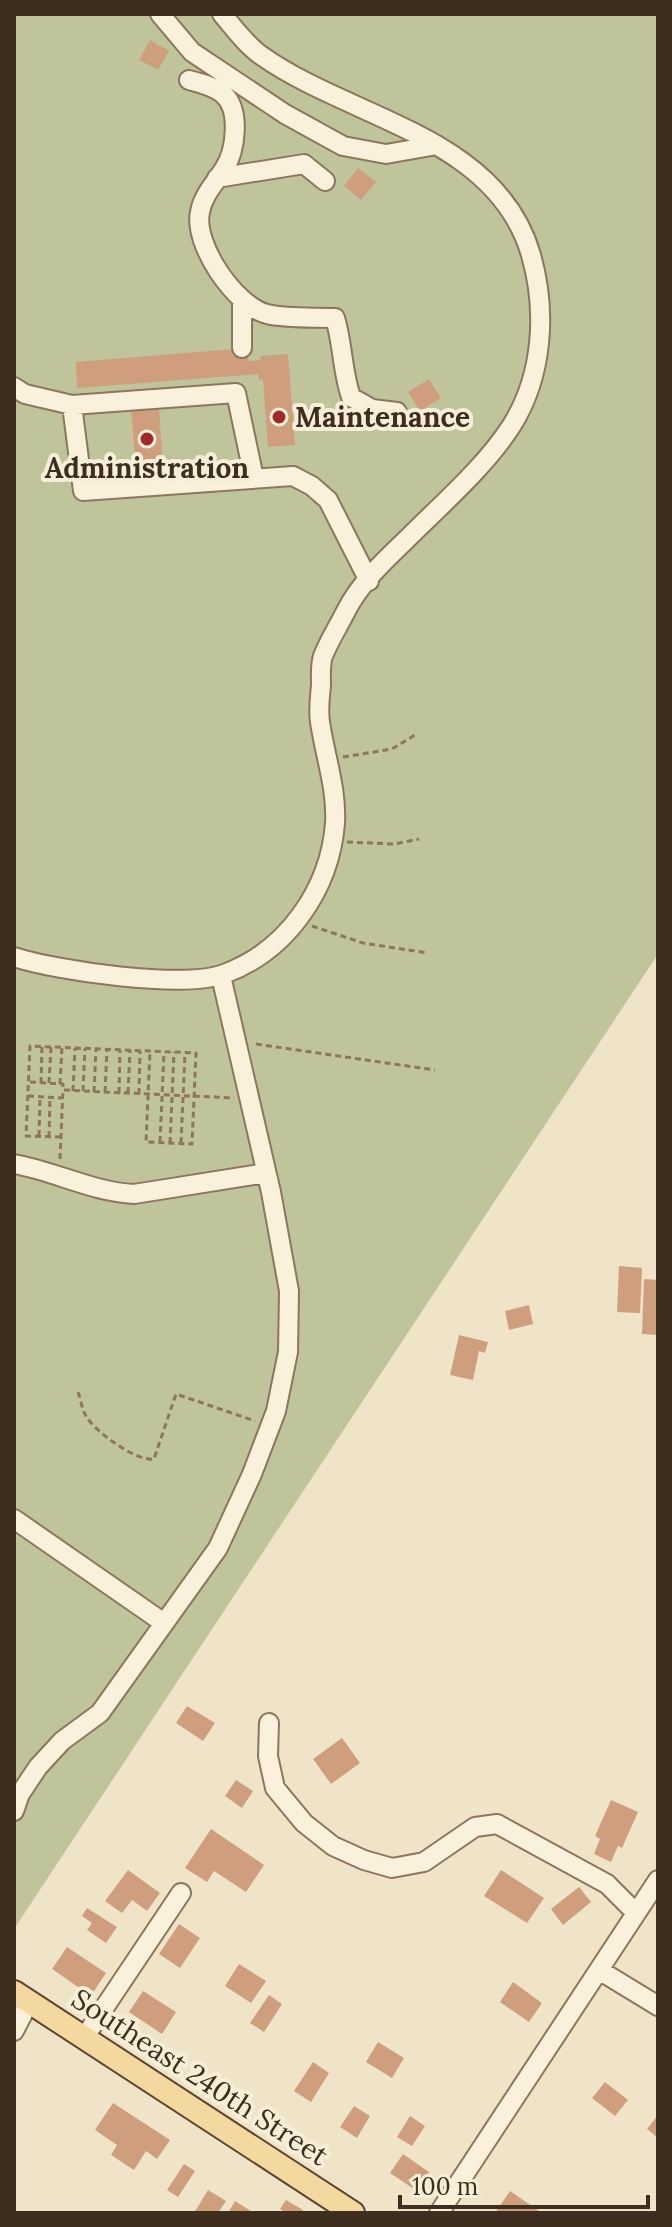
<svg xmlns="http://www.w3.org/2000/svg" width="672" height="2227" font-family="Lora,serif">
	<rect width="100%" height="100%" fill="#f0e4c8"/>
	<path fill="#bfc49a" d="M14,14H658V954L14,1929Z"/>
	<path fill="#cf9f7d" d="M150,40L169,51L158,70L139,60Z
		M358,168L376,182L361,200L344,186Z
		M247,348L248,361L261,360L260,356L288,354L295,445L268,447L263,379L259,380L258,374L77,388L76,362Z
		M429,379L441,398L420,411L408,392Z
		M159,407L163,468L136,470L131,409Z
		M619,1266L642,1268L640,1313L617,1312Z
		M644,1279L658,1280V1335L642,1334Z
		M529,1305L533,1324L509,1330L505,1311Z
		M459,1335L488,1342L485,1353L479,1351L473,1380L450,1375Z
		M187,1706L215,1723L203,1741L176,1723Z
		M342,1738L360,1763L331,1784L313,1759Z
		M236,1780L253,1791L242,1808L225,1796Z
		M611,1800L638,1812L622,1848L618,1846L611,1862L594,1854L600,1839L595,1836Z
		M211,1829L264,1865L246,1892L214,1871L207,1882L185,1868Z
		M128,1870L160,1893L147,1911L132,1900L122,1913L105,1901Z
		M501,1870L544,1898L527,1923L484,1896Z
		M579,1887L591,1902L563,1925L551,1909Z
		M87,1908L117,1927L106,1943L87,1930L92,1923L82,1916Z
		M179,1924L200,1938L180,1968L159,1954Z
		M67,1947L106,1973L91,1996L52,1969Z
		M239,1964L266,1981L251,2003L225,1986Z
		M513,1982L542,2003L529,2022L500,2002Z
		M143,1991L176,2012L162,2034L129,2012Z
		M269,1995L282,2004L264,2032L250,2023Z
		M378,2042L404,2058L392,2078L366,2062Z
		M313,2062L329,2073L311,2102L294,2091Z
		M605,2082L628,2100L615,2116L592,2098Z
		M113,2103L170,2140L157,2159L146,2151L134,2170L111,2155L117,2145L95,2130Z
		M354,2106L370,2116L357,2138L340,2127Z
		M658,2115V2138L647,2129Z
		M410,2116L425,2126L412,2146L397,2137Z
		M403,2154L429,2172L417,2191L390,2173Z
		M184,2164L195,2171L178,2197L167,2190Z
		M208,2190L226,2201L218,2213H194Z
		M510,2191L542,2213H495Z
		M286,2200L303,2210L302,2213H286L280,2209Z
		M235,2201L254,2213H228Z"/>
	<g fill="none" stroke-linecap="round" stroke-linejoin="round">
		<g stroke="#8d765c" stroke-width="22">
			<path id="minor" d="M160,14L192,52L285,114L343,146L386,154L437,145
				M189,80C200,83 214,86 223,94C241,109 236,151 224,169C215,183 203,195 200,212C193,244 235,306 267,314C288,319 313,317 335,318C343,344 342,371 351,397L372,409L397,412
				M217,178L304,164L325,181
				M242,348V300
				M14,387L25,394L72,405L236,393L254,478
				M72,405L83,491L293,476L312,486L328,500L369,581
				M14,957C57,971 183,989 224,974C287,951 330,889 335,823C337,789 325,756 320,722C318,710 320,697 321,685C321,676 320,665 323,656C329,641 339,625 346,611C360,583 386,559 408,538C443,503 485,467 512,425C543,375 547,311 531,255C497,136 351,119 262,56C247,46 234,28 222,14
				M14,1164C54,1171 93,1192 134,1194L266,1173
				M14,1519L164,1623
				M269,1723L268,1756L275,1788L304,1823L333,1846L364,1860L392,1868L424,1862L475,1827L497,1824L607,1884L636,1913
				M14,1811L20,1794L38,1767L62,1741L100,1713L218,1548L252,1474L276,1411L288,1352L289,1291L271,1192L221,976
				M599,1970L658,2006
				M14,2031L29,2002
				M84,2038L181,1893
				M439,2213L658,1880"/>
		</g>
		<g stroke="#5b4430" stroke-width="26">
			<path id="major" d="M14,1992L353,2213"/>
		</g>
		<path stroke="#8d765c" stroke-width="3" stroke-dasharray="6 4" stroke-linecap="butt" d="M343,757L392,749L415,735
			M347,842L394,844L419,839
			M312,926L363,943L428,953
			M256,1044L435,1070
			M30,1082L63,1084V1090
			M41,1083L42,1046
			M49,1083L51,1047
			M60,1084L62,1047
			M73,1091L75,1048
			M83,1091L85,1048
			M94,1092L96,1049
			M105,1092L107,1049
			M119,1093L120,1050
			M128,1093L130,1050
			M139,1094L140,1051
			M28,1096L62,1098
			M39,1136L40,1097
			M49,1137L50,1097
			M61,1137L26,1136L30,1046L196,1053L192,1144L146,1142L150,1051
			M160,1142L164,1052
			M170,1143L174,1052
			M181,1143L185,1053
			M60,1159L63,1090L234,1098
			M78,1392C81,1400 82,1410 86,1416C95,1432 137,1462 154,1459L176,1394L255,1421"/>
		<use href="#minor" stroke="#faf1dc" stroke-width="18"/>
		<use href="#major" stroke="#f3d9a0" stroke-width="22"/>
	</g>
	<g fill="#9e2a2b" stroke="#f7eed8" stroke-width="3">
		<circle cx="279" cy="417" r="8"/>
		<circle cx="147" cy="439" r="8"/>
	</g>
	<g text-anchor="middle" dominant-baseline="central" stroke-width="8" stroke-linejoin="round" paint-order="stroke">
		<g font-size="28" font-weight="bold" fill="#3d2e20" stroke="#f7eed8" text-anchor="start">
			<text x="295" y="417">Maintenance</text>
			<text x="147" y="468" text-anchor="middle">Administration</text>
		</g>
		<g font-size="28" fill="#3d2e20" stroke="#f7eed8">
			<text transform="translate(200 2077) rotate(33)">Southeast 240th Street</text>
		</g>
	</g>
	<rect width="672" height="2227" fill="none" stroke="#3d2e20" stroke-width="32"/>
	<path d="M400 2195v12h248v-12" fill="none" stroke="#3d2e20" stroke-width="4"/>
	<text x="412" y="2195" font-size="24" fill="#3d2e20" stroke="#f7eed8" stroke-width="6" paint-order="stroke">100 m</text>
</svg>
